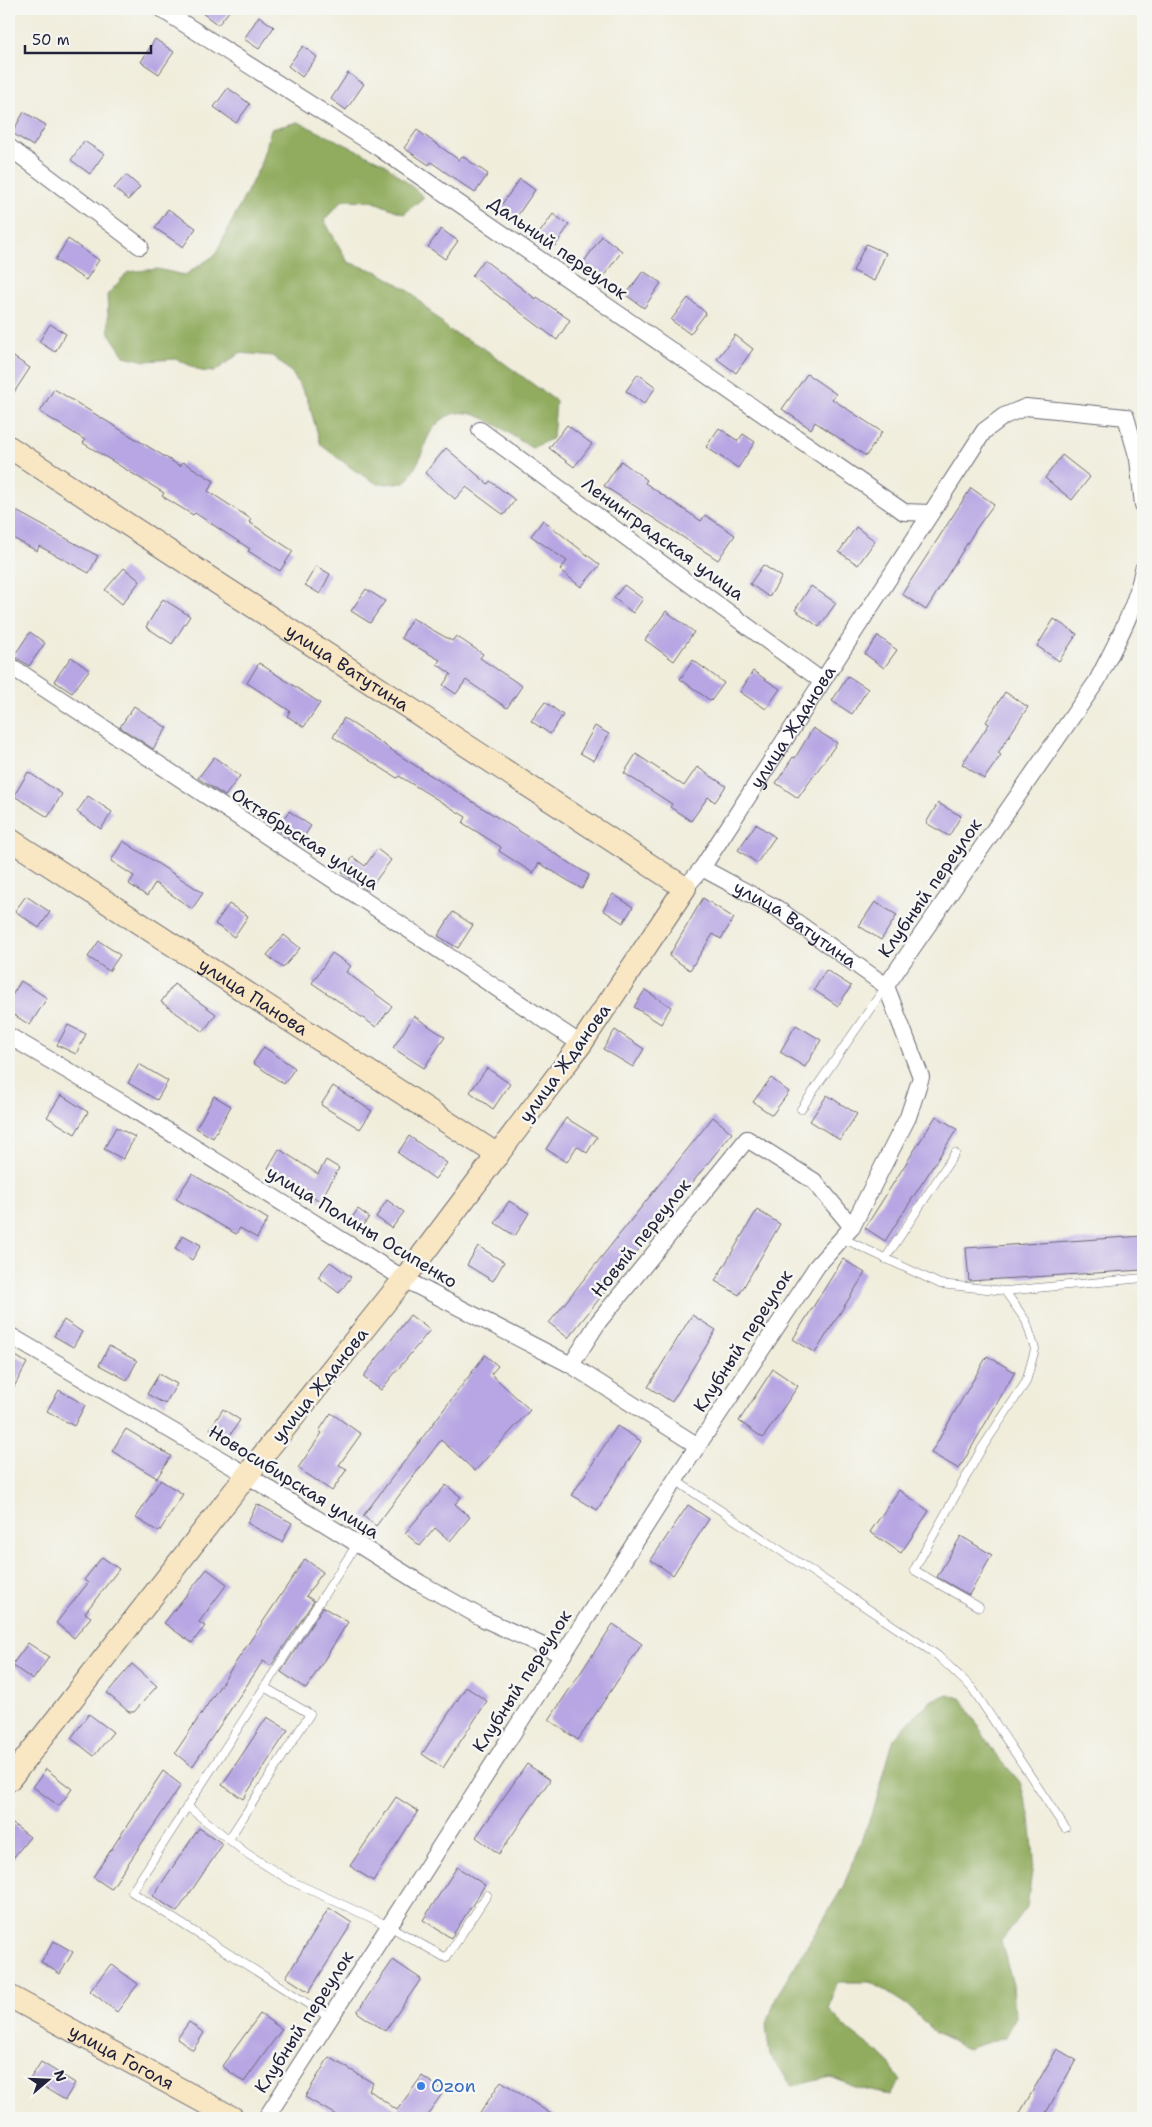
<svg xmlns="http://www.w3.org/2000/svg" width="1152" height="2127" font-family="'Shantell Sans',sans-serif">
	<rect width="100%" height="100%" fill="#f6f6f2"/>
	<filter id="ink" filterUnits="userSpaceOnUse"><feTurbulence type="fractalNoise" baseFrequency=".02" numOctaves="2"/><feDisplacementMap in="SourceGraphic" scale="10" xChannelSelector="R" yChannelSelector="G"/><feConvolveMatrix kernelMatrix="1 2 1 2 8 2 1 2 1" color-interpolation-filters="sRGB"/></filter>
	<filter id="wash" filterUnits="userSpaceOnUse"><feTurbulence type="fractalNoise" baseFrequency=".0096" numOctaves="4" result="noise"/><feDisplacementMap in="SourceGraphic" scale="20" xChannelSelector="R" yChannelSelector="G"/><feGaussianBlur stdDeviation="1.12" result="paint"/><feColorMatrix in="noise" values="0 0 0 0 0 0 0 0 0 0 0 0 0 0 0 0 0 1.4 0 .05"/><feComposite in="paint" operator="in"/></filter>
	<g filter="url(#wash)">
		<rect width="100%" height="100%" fill="#f0eddb"/>
		<path fill="#91ac5e" stroke="#5a674c" d="M298,122L384,163L424,197L404,214L372,201L343,200L324,220L348,262L378,272L408,290L450,331L482,347L556,401L553,438L532,448C501,431 463,390 433,429C426,437 424,451 419,460C415,468 410,476 405,483L378,484L354,470L321,445L307,398L292,373L273,356L240,353L214,372L201,371L177,359L145,361L124,356L109,333L107,295L128,272L157,269L185,275L215,255L260,166L271,129Z
			M948,1694L962,1699L993,1751L1020,1782L1030,1818L1034,1858L1027,1907L1001,1941L1013,1985L1015,2017L1005,2037L967,2049L935,2033L907,2005L871,1982H837L829,2010L851,2032L884,2057L901,2080L890,2095L858,2088L831,2077L792,2086L770,2056L766,2027L776,1997L843,1887L875,1805L894,1738L930,1701Z"/>
		<g id="blocks">
			<path fill="#b7a6e3" d="M197,9H231L218,25Z
				M259,16L274,27L259,49L244,39Z
				M155,39L174,52L159,74L141,62Z
				M303,46L317,57L302,77L288,66Z
				M348,73L364,84L346,110L331,99Z
				M228,88L250,104L236,123L214,107Z
				M24,112L46,125L33,146L12,133Z
				M417,130L459,160L462,156L488,174L475,193L431,162L429,165L404,148Z
				M84,141L104,154L90,174L71,160Z
				M126,175L140,187L128,200L114,188Z
				M520,179L535,190L515,219L499,208Z
				M168,209L196,228L183,247L155,228Z
				M553,214L569,225L555,246L538,235Z
				M441,229L458,241L445,259L428,247Z
				M602,236L622,251L603,277L583,263Z
				M68,239L99,260L86,280L55,260Z
				M866,244L886,253L874,281L853,271Z
				M484,260L536,299L537,297L570,320L557,340L472,276Z
				M643,271L661,283L644,308L626,295Z
				M688,298L706,313L690,334L671,320Z
				M50,324L66,334L55,352L39,342Z
				M735,335L753,349L736,373L717,359Z
				M9,354L30,368L9,400Z
				M638,374L656,387L644,404L626,391Z
				M807,374L836,394L832,399L882,432L866,456L815,422L811,429L782,409Z
				M54,389L180,466L183,462L214,481L208,491L251,519L249,522L293,551L280,571L248,551L250,549L195,513L193,515L162,496L164,493L83,443L85,440L40,412Z
				M567,425L592,444L574,467L549,448Z
				M719,428L738,441L743,434L755,442L738,468L706,447Z
				M446,448L488,484L490,481L515,500L504,515L466,487L455,499L425,473Z
				M1062,455L1090,477L1072,500L1045,478Z
				M621,461L647,480L645,483L701,521L705,515L735,535L718,560L604,486Z
				M971,488L994,504L976,529L926,610L902,594Z
				M9,507L98,556L89,573L39,546L37,551L9,536Z
				M543,520L600,565L581,587L560,570L567,561L531,536Z
				M856,527L875,541L858,565L839,552Z
				M763,565L782,577L769,597L750,584Z
				M316,566L330,574L320,594L305,585Z
				M124,568L140,581L122,604L105,590Z
				M624,585L643,599L633,613L614,598Z
				M811,586L836,603L819,627L795,610Z
				M366,589L385,601L370,623L351,611Z
				M163,599L190,616L172,644L146,627Z
				M666,611L694,632L674,661L645,640Z
				M412,618L452,641L456,636L483,654L480,658L522,686L507,708L466,680L456,694L443,685L451,674L437,664L440,660L401,638Z
				M1054,619L1077,634L1059,661L1037,646Z
				M30,632L45,643L29,666L14,656Z
				M878,636L897,650L884,668L865,654Z
				M71,657L89,670L72,693L54,681Z
				M693,660L724,683L711,701L680,679Z
				M259,663L320,703L304,727L287,716L290,711L247,683Z
				M753,671L780,689L766,709L740,692Z
				M848,676L868,689L852,714L832,701Z
				M1005,692L1028,707L998,753L1001,755L984,779L962,764L989,724L986,722Z
				M545,702L563,715L550,734L531,721Z
				M134,706L167,728L153,749L120,727Z
				M344,718L408,761L589,875L582,889L539,863L533,873L499,851L501,847L463,823L466,817L399,776L397,778L333,737Z
				M595,726L609,734L594,761L580,753Z
				M813,728L837,743L798,798L776,783L793,757L795,758Z
				M636,754L684,786L697,767L726,786L715,802L708,797L691,821L670,807L672,804L624,773Z
				M214,757L240,776L225,796L198,778Z
				M28,772L62,794L48,817L14,796Z
				M88,796L112,812L101,829L77,812Z
				M938,803L961,816L949,836L926,823Z
				M289,811L311,826L299,844L277,829Z
				M756,824L775,837L757,863L738,850Z
				M123,841L203,893L192,909L155,883L147,896L129,884L134,876L111,861Z
				M377,849L391,860L368,891L342,872L353,857L365,866Z
				M613,894L633,907L623,923L603,910Z
				M26,896L50,912L39,928L15,911Z
				M703,898L734,918L721,939L713,934L690,970L669,956Z
				M875,902L897,915L881,940L859,926Z
				M229,904L248,916L234,937L215,924Z
				M453,912L473,925L458,948L438,936Z
				M284,935L300,948L283,968L267,955Z
				M99,941L120,955L109,971L88,957Z
				M332,953L351,966L346,972L392,1006L376,1027L312,983Z
				M826,970L851,986L838,1006L814,990Z
				M21,981L47,998L30,1025L9,1012V1000Z
				M174,984L216,1014L203,1032L161,1002Z
				M645,990L671,1007L661,1024L634,1007Z
				M414,1016L445,1037L424,1068L393,1048Z
				M68,1025L86,1034L76,1054L57,1045Z
				M796,1025L821,1040L805,1067L780,1052Z
				M615,1030L644,1049L633,1067L603,1049Z
				M264,1047L295,1068L284,1084L253,1063Z
				M139,1064L168,1081L157,1100L128,1083Z
				M487,1068L510,1084L493,1109L470,1092Z
				M771,1078L789,1092L772,1115L753,1102Z
				M333,1086L372,1111L360,1129L321,1105Z
				M61,1095L88,1112L75,1134L47,1117Z
				M827,1095L857,1114L840,1140L810,1121Z
				M214,1096L231,1106L213,1138L196,1128Z
				M936,1116L957,1129L885,1241L865,1228Z
				M713,1117L732,1133L568,1338L549,1323Z
				M566,1118L597,1137L587,1153L577,1146L567,1162L546,1149Z
				M116,1127L135,1137L123,1159L104,1149Z
				M409,1136L447,1163L435,1179L398,1153Z
				M279,1149L318,1174L326,1160L339,1168L320,1201L268,1168Z
				M192,1174L268,1219L257,1238L240,1228L236,1234L176,1199Z
				M387,1200L404,1212L392,1228L376,1217Z
				M509,1201L529,1213L515,1236L495,1223Z
				M358,1209L369,1217L360,1230L349,1222Z
				M757,1210L780,1224L739,1295L715,1281Z
				M183,1235L201,1245L192,1260L175,1249Z
				M1143,1236V1270L969,1281L966,1248Z
				M478,1246L504,1262L493,1281L467,1265Z
				M843,1259L865,1273L815,1353L793,1339Z
				M330,1262L351,1277L339,1293L318,1277Z
				M410,1315L430,1330L381,1390L363,1377Z
				M692,1315L716,1330L672,1402L648,1387Z
				M64,1320L82,1332L73,1347L54,1336Z
				M109,1346L137,1361L127,1380L99,1365Z
				M9,1352L27,1363L9,1396Z
				M485,1355L498,1366L491,1374L530,1410L475,1471L441,1440L376,1526L363,1516Z
				M987,1356L1015,1372L959,1469L931,1453Z
				M773,1369L798,1386L763,1438L739,1421Z
				M159,1374L177,1384L165,1404L147,1394Z
				M59,1390L85,1405L74,1426L47,1411Z
				M223,1409L240,1420L227,1440L210,1429Z
				M331,1413L361,1434L339,1465L347,1469L332,1491L298,1468L322,1433L319,1431Z
				M617,1426L641,1441L597,1510L572,1495Z
				M126,1429L171,1456L157,1478L112,1451Z
				M160,1480L183,1494L159,1532L136,1518Z
				M446,1485L461,1497L455,1504L470,1517L450,1541L435,1528L420,1546L405,1533Z
				M899,1490L929,1511L901,1553L870,1532Z
				M257,1504L292,1523L282,1542L247,1523Z
				M688,1505L709,1519L673,1575L651,1560Z
				M961,1536L992,1555L969,1595L937,1577Z
				M102,1557L119,1569L85,1613L91,1617L74,1638L56,1623L88,1583L84,1580Z
				M305,1559L323,1572L306,1596L314,1601L271,1666L263,1661L192,1767L175,1753Z
				M207,1569L227,1584L199,1622L205,1626L192,1643L164,1623Z
				M323,1607L348,1622L306,1689L281,1672Z
				M613,1624L642,1644L578,1740L549,1720Z
				M28,1643L49,1657L33,1680L12,1665Z
				M132,1664L157,1686L134,1712H129L107,1693Z
				M466,1687L487,1701L443,1768L422,1754Z
				M89,1714L113,1732L94,1756L71,1738Z
				M267,1717L288,1730L243,1799L222,1785Z
				M527,1764L550,1780L499,1854L476,1837Z
				M46,1769L72,1789L59,1806L33,1787Z
				M163,1771L181,1785L111,1889L93,1877Z
				M396,1797L418,1811L373,1881L350,1866Z
				M9,1821L30,1837L9,1863Z
				M199,1828L223,1844L177,1912L153,1896Z
				M457,1867L485,1885L451,1938L423,1920Z
				M329,1908L352,1923L309,1992L286,1977Z
				M54,1941L73,1952L60,1974L41,1962Z
				M393,1960L421,1979L385,2031L357,2012Z
				M111,1964L138,1984L117,2012L90,1991Z
				M260,2014L282,2029L244,2082L222,2066Z
				M189,2022L204,2033L193,2050L177,2039Z
				M1057,2049L1076,2060L1043,2118H1017Z
				M329,2057L373,2083L369,2090L397,2110L422,2076L444,2091L425,2118H341L305,2097Z
				M41,2062L75,2083L65,2100L30,2079Z
				M501,2081L557,2118H477Z"/>
		</g>
	</g>
	<g filter="url(#ink)">
		<use href="#blocks" fill-opacity="0" stroke="#6a6973" stroke-width="1"/>
		<g fill="none" stroke-linecap="round" stroke-linejoin="round">
			<g stroke="#6a6973" stroke-width="9">
				<path id="lane" d="M801,1109L886,986
					M842,1238L940,1284L1005,1291L1143,1278
					M885,1259L955,1153
					M675,1480L937,1655L972,1688L1065,1828
					M979,1607L914,1570L982,1448L1026,1382L1035,1349L1026,1321L1005,1291
					M187,1806L246,1853L291,1881L389,1926L446,1958L487,1895
					M229,1839L310,1714L264,1687
					M330,2018L132,1892L357,1544"/>
			</g>
			<g stroke="#6a6973" stroke-width="18">
				<g id="street">
					<path d="M161,9L379,148L904,512L931,513"/>
					<path d="M9,147L140,246"/>
					<path d="M480,430L822,681"/>
					<path d="M9,665L581,1044"/>
					<path id="s1" d="M702,868L778,909L886,986"/>
					<path id="s2" d="M685,888L702,868L984,431L1004,416L1026,407L1126,417L1138,459L1143,505"/>
					<path d="M886,986L1097,681C1115,645 1136,609 1143,569"/>
					<path d="M9,1036L131,1108L404,1279L571,1365L698,1446"/>
					<path d="M9,1335L247,1475L420,1583L484,1619L563,1655"/>
					<path d="M571,1365L599,1321L747,1139L814,1181L852,1227"/>
					<path d="M266,2118L675,1480L817,1266L852,1227L908,1117L921,1077L886,986"/>
				</g>
			</g>
			<g stroke="#6a6973" stroke-width="24">
				<g id="secondary">
					<path id="s3" d="M9,447L685,888L581,1044L404,1279L247,1475L9,1780"/>
					<path id="s4" d="M9,839L498,1155"/>
					<path id="s5" d="M9,1996L233,2118"/>
				</g>
			</g>
			<use href="#lane" stroke="#fff" stroke-width="8"/>
			<use href="#street" stroke="#fff" stroke-width="16"/>
			<use href="#secondary" stroke="#f9e7c3" stroke-width="22"/>
		</g>
	</g>
	<circle fill="#3f7fe0" stroke="#f6f6f2" stroke-width="2" cx="421" cy="2086" r="5"/>
	<g text-anchor="middle" dominant-baseline="central" stroke-width="5" stroke-linejoin="round" paint-order="stroke">
		<g font-size="18" fill="#22223b" stroke="#f6f6f2">
			<text transform="translate(558 248) rotate(35)">Дальний переулок</text>
			<text transform="translate(663 539) rotate(36)">Ленинградская улица</text>
			<text stroke="none"><textPath href="#s3" startOffset="404">улица Ватутина</textPath></text>
			<text stroke="none"><textPath href="#s2" startOffset="194">улица Жданова</textPath></text>
			<text transform="translate(305 839) rotate(33)">Октябрьская улица</text>
			<text transform="translate(930 888) rotate(-55)">Клубный переулок</text>
			<text stroke="none"><textPath href="#s1" startOffset="109">улица Ватутина</textPath></text>
			<text stroke="none"><textPath href="#s4" startOffset="291">улица Панова</textPath></text>
			<text transform="translate(565 1063) rotate(-54)">улица Жданова</text>
			<text transform="translate(362 1227) rotate(31)">улица Полины Осипенко</text>
			<text transform="translate(641 1238) rotate(-51)">Новый переулок</text>
			<text transform="translate(743 1341) rotate(-57)">Клубный переулок</text>
			<text transform="translate(320 1385) rotate(-51)">улица Жданова</text>
			<text transform="translate(294 1482) rotate(32)">Новосибирская улица</text>
			<text transform="translate(522 1681) rotate(-57)">Клубный переулок</text>
			<text transform="translate(304 2022) rotate(-57)">Клубный переулок</text>
			<text stroke="none"><textPath href="#s5" startOffset="128">улица Гоголя</textPath></text>
		</g>
		<g font-size="18" fill="#366cbe" stroke="#f6f6f2" text-anchor="start">
			<text x="431" y="2086">Ozon</text>
		</g>
	</g>
	<rect width="1152" height="2127" fill="none" stroke="#f6f6f2" stroke-width="30"/>
	<g transform="translate(48 2080) rotate(71)" stroke="#f6f6f2" stroke-width="4" paint-order="stroke">
	<path d="M0-4L9 19L0 12L-9 19Z" fill="#22223b"/>
	<text y="-8" font-size="14" font-weight="bold" text-anchor="middle" fill="#22223b">N</text>
	</g>
	<path d="M25 45v8h126v-8" fill="none" stroke="#22223b" stroke-width="2.5"/>
	<text x="32" y="45" font-size="15" fill="#22223b" stroke="#f6f6f2" stroke-width="4" paint-order="stroke">50 m</text>
</svg>
